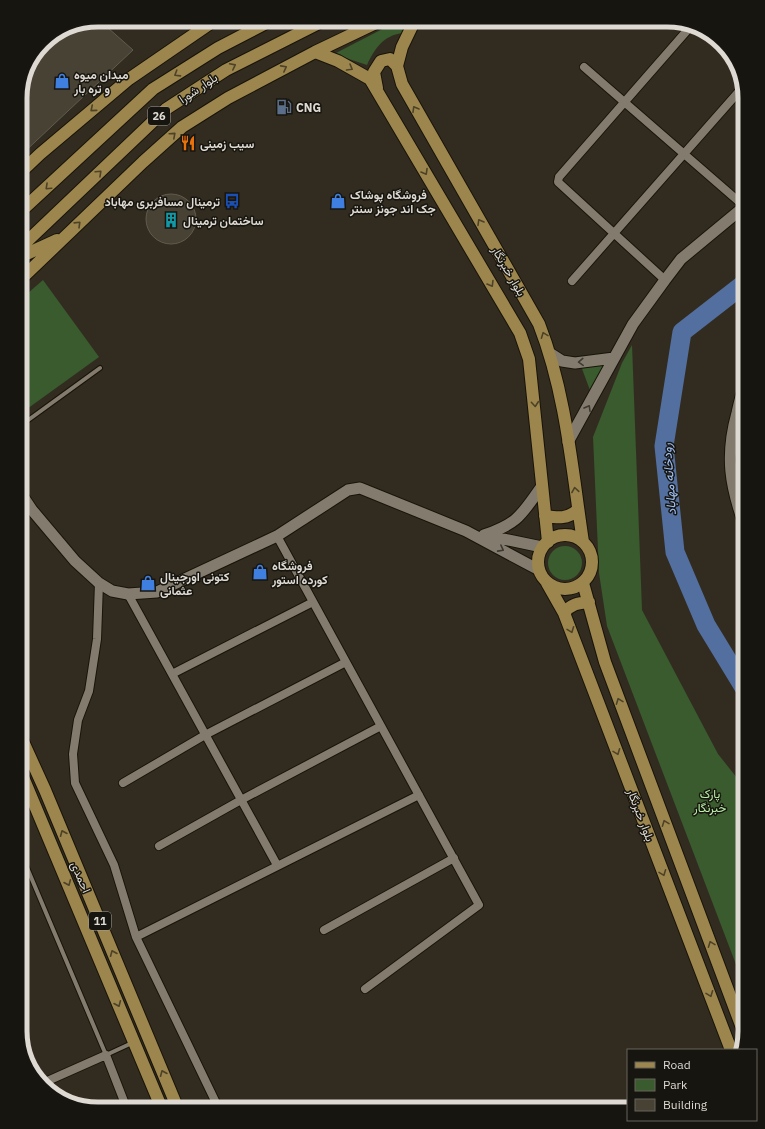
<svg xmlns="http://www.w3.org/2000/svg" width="765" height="1129" font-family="'IBM Plex Sans',Vazirmatn,sans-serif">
	<rect width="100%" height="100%" fill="#322c20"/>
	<path fill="#395b2e" d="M400,20H410L402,33C383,36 375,48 367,65L334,54Z
		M43,280L99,357L20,414V300Z
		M632,345L642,610L718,754L745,788V988L607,626L599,573L593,437L622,363Z
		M607,365L591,393L581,366L590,367Z
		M548 563a17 17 0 1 1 34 0a17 17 0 1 1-34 0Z"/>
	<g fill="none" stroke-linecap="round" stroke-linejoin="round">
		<path stroke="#526f9f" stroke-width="19" d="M745,689L706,625L675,552L664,446L682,332L745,283"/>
	</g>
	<path fill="#484235" stroke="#615a4d" d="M99,20L133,50L20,156V93L26,68L43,43L68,26Z
		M146 219a25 25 0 1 1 50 0a25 25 0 1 1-50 0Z"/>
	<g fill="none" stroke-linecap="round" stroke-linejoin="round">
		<g stroke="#191409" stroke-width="6">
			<path id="lane" d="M20,426L100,368
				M20,851L106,1055L132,1043"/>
		</g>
		<g stroke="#191409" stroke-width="10">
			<path id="street" d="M584,67L744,206
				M665,280L558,182L559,177L691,26
				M572,281L742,88
				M277,536L479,905L365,989
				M99,583L97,639L89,691L78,720L73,754L75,783L114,865L136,937L219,1109
				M128,594L277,865
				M172,674L313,602
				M123,783L205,735L346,662
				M159,846L241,800L381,726
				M324,930L454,858
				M136,937L419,795
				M43,1083L106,1055L127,1109"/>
		</g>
		<g stroke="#191409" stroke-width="13">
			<path id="secondary" d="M551,354L562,361L575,363L614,358
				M568,442L633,324L665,280L681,259L745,206
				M745,474L743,447L745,432
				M20,492L32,510L75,561L99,583L112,591L128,594L157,592L277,536L348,490L360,488L466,531L539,570
				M745,527C730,486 725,456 737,413C739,404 741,394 745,386
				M484,535C519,523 521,515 542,486
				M484,535L542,547"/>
		</g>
		<g stroke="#191409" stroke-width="14">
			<path id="primary" d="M415,20L402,47L397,66L402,84L539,324C566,393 572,469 583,542
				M315,52L338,61L370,79L520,333L529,359L548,542
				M377,88L374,72L381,61L390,59L397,66
				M20,173L40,154L129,79L215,20
				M20,212L153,89L218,48L272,20
				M20,248L166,109L226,70L325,20
				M20,257L57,240
				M20,280L143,162L182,127L228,98L315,52L382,20
				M545,516C559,518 567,519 578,510
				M538 562a27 27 0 1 1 54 0a27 27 0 1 1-54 0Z
				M547,583L564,613L731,1050
				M583,583L605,662L744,1033
				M564,613C571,604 578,603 589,602
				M20,735L45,790L178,1109
				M20,770L162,1109"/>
		</g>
		<use href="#lane" stroke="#837c6e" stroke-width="4"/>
		<use href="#street" stroke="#837c6e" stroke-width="8"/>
		<use href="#secondary" stroke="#837c6e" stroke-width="11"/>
		<use href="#primary" stroke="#9c864d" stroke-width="12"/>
	</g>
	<defs><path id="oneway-chevron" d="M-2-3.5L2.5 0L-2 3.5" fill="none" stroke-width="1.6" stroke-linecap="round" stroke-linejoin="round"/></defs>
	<g stroke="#4c4228">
		<use href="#oneway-chevron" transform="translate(233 66) rotate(-27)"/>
		<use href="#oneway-chevron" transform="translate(284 68) rotate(-28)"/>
		<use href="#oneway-chevron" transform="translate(350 68) rotate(30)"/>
		<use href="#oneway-chevron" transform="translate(177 74) rotate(148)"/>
		<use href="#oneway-chevron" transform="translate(93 109) rotate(140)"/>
		<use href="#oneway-chevron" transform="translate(415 109) rotate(-120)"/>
		<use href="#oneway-chevron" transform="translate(173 135) rotate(-42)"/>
		<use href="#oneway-chevron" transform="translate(425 172) rotate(60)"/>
		<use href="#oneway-chevron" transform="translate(99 173) rotate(-43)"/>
		<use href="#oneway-chevron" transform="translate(48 187) rotate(137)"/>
		<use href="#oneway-chevron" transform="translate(480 222) rotate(-120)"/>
		<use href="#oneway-chevron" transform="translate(78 224) rotate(-44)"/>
		<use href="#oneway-chevron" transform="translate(491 284) rotate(59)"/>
		<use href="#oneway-chevron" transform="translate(544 335) rotate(-111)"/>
		<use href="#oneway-chevron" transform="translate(535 404) rotate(85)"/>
		<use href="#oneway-chevron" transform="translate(575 490) rotate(-99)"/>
		<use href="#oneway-chevron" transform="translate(571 630) rotate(69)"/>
		<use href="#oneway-chevron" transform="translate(619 701) rotate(-111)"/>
		<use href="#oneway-chevron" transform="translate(617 752) rotate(69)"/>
		<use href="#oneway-chevron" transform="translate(665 823) rotate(-111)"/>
		<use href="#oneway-chevron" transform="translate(63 833) rotate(-113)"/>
		<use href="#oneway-chevron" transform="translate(663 873) rotate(69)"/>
		<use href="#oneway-chevron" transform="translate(68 883) rotate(67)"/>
		<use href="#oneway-chevron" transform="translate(711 944) rotate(-111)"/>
		<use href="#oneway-chevron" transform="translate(113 953) rotate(-113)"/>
		<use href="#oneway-chevron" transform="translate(710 994) rotate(69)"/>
		<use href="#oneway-chevron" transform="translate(118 1004) rotate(67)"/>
		<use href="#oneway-chevron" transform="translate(163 1073) rotate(-113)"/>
	</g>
	<g stroke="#3d3930">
		<use href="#oneway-chevron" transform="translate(581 362) rotate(177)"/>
		<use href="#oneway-chevron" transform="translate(588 408) rotate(-60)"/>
		<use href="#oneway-chevron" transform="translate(501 549) rotate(28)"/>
	</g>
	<defs>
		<g id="shop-bare" transform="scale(1.2)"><path d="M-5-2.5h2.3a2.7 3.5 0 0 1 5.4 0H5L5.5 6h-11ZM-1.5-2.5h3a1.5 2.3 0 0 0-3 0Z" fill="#3f7fe0" stroke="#17150f" stroke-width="2.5" paint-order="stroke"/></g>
		<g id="fuel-bare" transform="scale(1.2)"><path d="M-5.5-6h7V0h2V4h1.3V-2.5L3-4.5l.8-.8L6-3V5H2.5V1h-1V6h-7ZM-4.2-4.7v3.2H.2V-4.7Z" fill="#5c6f8a" stroke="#17150f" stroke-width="2.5" paint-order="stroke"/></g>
		<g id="restaurant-bare" transform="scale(1.2)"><path d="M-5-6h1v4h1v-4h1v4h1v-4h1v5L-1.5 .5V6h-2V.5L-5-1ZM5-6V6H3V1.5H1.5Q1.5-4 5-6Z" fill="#e8710a" stroke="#17150f" stroke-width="2.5" paint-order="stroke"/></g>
		<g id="bus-bare" transform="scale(1.2)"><path d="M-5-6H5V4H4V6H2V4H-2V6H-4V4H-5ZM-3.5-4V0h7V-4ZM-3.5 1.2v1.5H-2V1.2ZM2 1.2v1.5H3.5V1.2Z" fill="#1a4fb4" stroke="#17150f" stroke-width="2.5" paint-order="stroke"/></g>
		<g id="building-bare" transform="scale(1.2)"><path d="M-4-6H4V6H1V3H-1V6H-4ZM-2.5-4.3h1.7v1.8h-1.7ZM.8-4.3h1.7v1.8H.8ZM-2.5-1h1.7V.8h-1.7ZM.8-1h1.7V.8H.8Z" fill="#0f9aa8" stroke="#17150f" stroke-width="2.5" paint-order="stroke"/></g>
	</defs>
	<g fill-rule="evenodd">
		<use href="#shop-bare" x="62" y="81"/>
		<use href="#fuel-bare" x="284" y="107"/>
		<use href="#restaurant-bare" x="188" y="143"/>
		<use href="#bus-bare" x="232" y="201"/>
		<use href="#shop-bare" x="338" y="201"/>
		<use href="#building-bare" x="171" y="220"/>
		<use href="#shop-bare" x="260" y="572"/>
		<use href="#shop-bare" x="148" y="583"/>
	</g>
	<g text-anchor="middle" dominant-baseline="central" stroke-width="3" stroke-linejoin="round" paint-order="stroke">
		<g fill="#17150f" stroke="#a29f98" stroke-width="1">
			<rect x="148" y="107" width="22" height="18" rx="3"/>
			<rect x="89" y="912" width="22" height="18" rx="3"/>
		</g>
		<g font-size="11" font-weight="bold" fill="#dedad3">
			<text x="159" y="116">26</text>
			<text x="100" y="921">11</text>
		</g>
		<g font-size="12" font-weight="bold" fill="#dedad3" stroke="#17150f" text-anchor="start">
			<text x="74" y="74">میدان میوه<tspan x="74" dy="14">و تره بار</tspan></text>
			<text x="296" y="107">CNG</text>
			<text x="200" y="143">سیب زمینی</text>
			<text x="350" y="194">فروشگاه پوشاک<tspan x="350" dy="14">جک اند جونز سنتر</tspan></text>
			<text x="220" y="201" text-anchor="end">ترمینال مسافربری مهاباد</text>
			<text x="183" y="220">ساختمان ترمینال</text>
			<text x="272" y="565">فروشگاه<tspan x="272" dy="14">کورده استور</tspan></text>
			<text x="160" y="576">کتونی اورجینال<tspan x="160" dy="14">عثمانی</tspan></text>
		</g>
		<g font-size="12" fill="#dedad3" stroke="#17150f">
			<text transform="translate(198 88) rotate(-34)">بلوار شورا</text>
			<text transform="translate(509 271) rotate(60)">بلوار خبرنگار</text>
			<text transform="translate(641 815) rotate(69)">بلوار خبرنگار</text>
			<text transform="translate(81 877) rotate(67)">احمدی</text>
		</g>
		<g font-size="12" fill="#b9f1a8" stroke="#17150f">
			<text x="710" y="793">پارک<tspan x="710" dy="14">خبرنگار</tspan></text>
		</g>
		<g font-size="13" font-style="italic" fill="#9ec0fa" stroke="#17150f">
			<text transform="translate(669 479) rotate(-94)">رودخانه مهاباد</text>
		</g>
	</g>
	<path d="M0 0H765V1129H0ZM98 27H667A71 71 0 0 1 738 98V1031A71 71 0 0 1 667 1102H98A71 71 0 0 1 27 1031V98A71 71 0 0 1 98 27Z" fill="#17150f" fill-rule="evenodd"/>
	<path fill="none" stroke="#dedad3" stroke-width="5" d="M98 27H667A71 71 0 0 1 738 98V1031A71 71 0 0 1 667 1102H98A71 71 0 0 1 27 1031V98A71 71 0 0 1 98 27Z"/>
	<rect x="627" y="1049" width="130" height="72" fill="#17150f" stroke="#67645d"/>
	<rect x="635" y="1062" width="20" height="6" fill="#9c864d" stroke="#67645d"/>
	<text x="663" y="1069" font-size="12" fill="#dedad3">Road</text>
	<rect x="635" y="1079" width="20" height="12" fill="#395b2e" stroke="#67645d"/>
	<text x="663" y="1089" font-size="12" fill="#dedad3">Park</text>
	<rect x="635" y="1099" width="20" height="12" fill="#484235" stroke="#67645d"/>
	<text x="663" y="1109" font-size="12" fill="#dedad3">Building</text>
</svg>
